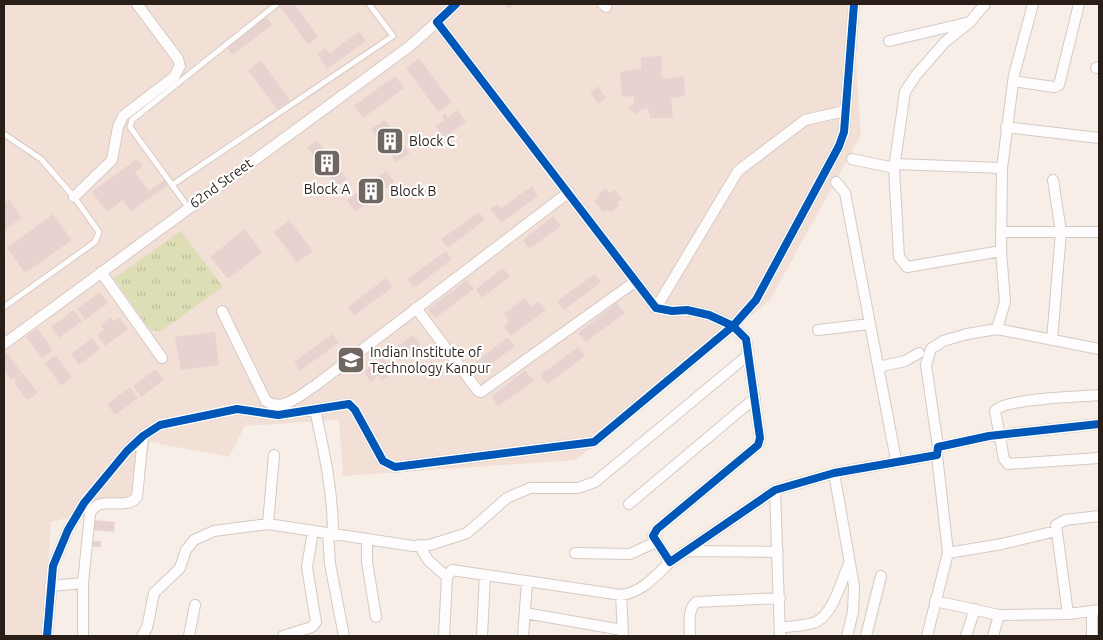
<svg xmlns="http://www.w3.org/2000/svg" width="1103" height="640" font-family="Ubuntu,sans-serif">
	<defs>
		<pattern id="park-tufts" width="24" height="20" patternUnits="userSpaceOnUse" patternTransform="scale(1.25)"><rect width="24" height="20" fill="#ddddb6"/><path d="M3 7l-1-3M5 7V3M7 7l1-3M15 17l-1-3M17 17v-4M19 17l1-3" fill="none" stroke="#bebd9c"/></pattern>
	</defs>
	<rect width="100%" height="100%" fill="#f8eee8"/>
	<path fill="#f2e0d7" d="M4,4H852L861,135L770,300L576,460L343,476L339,420L245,426L229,457L150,442L138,500L51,522L43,636H4Z"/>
	<path fill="url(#park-tufts)" d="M181,231L223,287L161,331L150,330L114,278Z"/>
	<path fill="#e8d2cf" d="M282,4H295L318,37L308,45L280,6Z
		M504,4H516L508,9Z
		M265,15L272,25L233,55L226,47Z
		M359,31L366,41L327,69L317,54L325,48L330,53Z
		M662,56L661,75L665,79L684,76L685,96L671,98L673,118H650L648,108L640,110L637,114L628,108L634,103V96L622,97L620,72L641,69V57Z
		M419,58L452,102L438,112L406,68Z
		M261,60L290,100L277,109L248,70Z
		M395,76L404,88L363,118L354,106Z
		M598,86L606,98L598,104L590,93Z
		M457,110L466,122L444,139L435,126L444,120L442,116L445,113L448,117Z
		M385,120L410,153L396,162L371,129Z
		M317,140L347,179L337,187L307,147Z
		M137,159L143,166L135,172L149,191L164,180L168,185L131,211L123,200L107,212L92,192Z
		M386,171L395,182L355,212L347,200Z
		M532,186L538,196L501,223L490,209L498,204L501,208Z
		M606,189L609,193L615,190L622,199L617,203L619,206L610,212L608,210L603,212L594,201L599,197L598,194Z
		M9,199L21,218L4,231V203Z
		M479,212L485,220L448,248L441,239Z
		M53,214L72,240L25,273L7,248Z
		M553,216L561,226L529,249L523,240Z
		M289,220L313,251L297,263L274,232Z
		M245,229L262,253L228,279L210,257Z
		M446,251L452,259L414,288L407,279Z
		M503,268L510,277L482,298L476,289Z
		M595,274L601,282L564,310L557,301Z
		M386,278L393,287L354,316L348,307Z
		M467,280L474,289L435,318L428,309Z
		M100,292L108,303L85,320L77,309Z
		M525,298L531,306L539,302L546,310L511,336L504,326L509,321L504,314Z
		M617,303L625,313L586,342L578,333Z
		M74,310L82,321L59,338L51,327Z
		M110,317L113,321L120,318L128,329L105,346L97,335L104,329L101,325Z
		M37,328L53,350L42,358L26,337Z
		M215,332L219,365L181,370L175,337Z
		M332,334L339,342L300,371L294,362Z
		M413,335L421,345L402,359L395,348Z
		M508,337L515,346L476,375L470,366Z
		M92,338L100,349L79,365L71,354Z
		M578,347L585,356L547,384L540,375Z
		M7,353L22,373L14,379H10L4,370V356Z
		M56,355L72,378L61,386L45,363Z
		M382,357L390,367L385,371L389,376L382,381L378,375L371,382L364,372Z
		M156,369L164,380L141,397L133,386Z
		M525,370L534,381L498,406L492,397Z
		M23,373L38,393L29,399H26L14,383L16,382L14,380Z
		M130,387L138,398L115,415L107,404Z
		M94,520L115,522L114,532L93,530Z
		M92,541H101V547H92Z"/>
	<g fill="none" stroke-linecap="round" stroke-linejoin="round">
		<g stroke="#d4cac4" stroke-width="7">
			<path id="service" d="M4,134L41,159L74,197L99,232L95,242L4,307
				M172,185L393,36L369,4
				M188,207L130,127L132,120L277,4"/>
		</g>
		<g stroke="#d4cac4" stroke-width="12">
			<path id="minor" d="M456,4L437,22L656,308L672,311L687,310L709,315L733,326L746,339L760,438L758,445L657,529L653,536L670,562L775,490L834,473L937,455L938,447L989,436L1099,424
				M603,4L606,7
				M985,4L970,22L945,42L916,75L905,92L894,168L899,257L907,267L1001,251
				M889,41L966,23
				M1096,68L1099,67
				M1013,81L1054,87L1059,85L1079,4
				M1006,127L1099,138
				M852,159L894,168
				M895,164L1002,168
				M836,182L845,193L896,460
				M74,197L112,160L118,127L123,116L174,77L180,66L178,59L137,4
				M1001,232H1099
				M101,272L162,358
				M416,308L478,391L481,392L636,281
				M656,308L738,171L805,120L845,111
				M222,311L266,401C283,413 301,394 316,385L569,192
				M997,329L1005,302L1001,251L1002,168L1014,75L1033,4
				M818,330L869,324
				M1052,340L1061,232L1053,180
				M4,344L410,46L437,22
				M878,367L905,361L919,353
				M1099,395C1081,397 1004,398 995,411L1004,459L1008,464L1099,458
				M315,410C324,451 333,491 333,534
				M938,447L926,365L931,349L943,341L967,334L997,329L1099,349
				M274,455L268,524L413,546L430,545L467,533L507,498L530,488H578L595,482L748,355
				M834,473L854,586L853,612L847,636
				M775,490L780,636
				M629,504L755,398
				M328,533L330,564L344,636
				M367,539V562L376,617
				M419,545L428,560L447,577
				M686,551L778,552
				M575,553L630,554L656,542
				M948,553L1002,544L1056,531
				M50,586L83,583
				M621,595L623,634
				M935,601L999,615L1068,614L1099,610
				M1092,611V636
				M525,613L622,630
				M1068,614L1056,525L1065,520L1099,516
				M780,628C791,626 806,626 816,622C834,613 841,581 849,564
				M47,636L53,566L68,530L84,503L127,451L143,436L160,425L237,409L278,415L349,404L355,410L383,461L395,467L594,442L733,326L756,300L839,146L844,132L854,4
				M83,636V583L90,514C98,493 126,512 137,497L143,436
				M142,636L147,628L154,593L180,568L186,550L194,540L214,531L268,524
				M189,636L195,605
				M283,636L312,627L316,622L307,567L313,531
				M444,636L447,577L452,570L621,595C643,592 655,576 670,562
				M482,636L485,575
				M523,636L527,582
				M690,636C690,625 687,611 696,602L780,598
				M866,636L881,576
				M927,636L948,553L937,455
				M966,636L975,609
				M993,636L999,615"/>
		</g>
		<use href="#service" stroke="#fefcfc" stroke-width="5"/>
		<use href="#minor" stroke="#fefcfc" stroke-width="10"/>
		<g stroke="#fff" stroke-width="11">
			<path id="cycleway" d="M456,4L437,22L656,308L672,311L687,310L709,315L733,326L746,339L760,438L758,445L657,529L653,536L670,562L775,490L834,473L937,455L938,447L989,436L1099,424
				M47,636L53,566L68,530L84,503L127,451L143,436L160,425L237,409L278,415L349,404L355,410L383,461L395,467L594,442L733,326L756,300L839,146L844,132L854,4"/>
		</g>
		<use href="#cycleway" stroke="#0057b8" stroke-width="8"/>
	</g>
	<defs>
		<g id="building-square" transform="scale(1.4375)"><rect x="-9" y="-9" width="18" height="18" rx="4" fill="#716761" stroke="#fff"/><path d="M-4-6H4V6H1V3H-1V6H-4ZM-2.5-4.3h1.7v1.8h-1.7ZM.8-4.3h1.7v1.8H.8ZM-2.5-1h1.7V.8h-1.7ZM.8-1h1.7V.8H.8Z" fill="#fff"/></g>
		<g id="university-square" transform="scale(1.4375)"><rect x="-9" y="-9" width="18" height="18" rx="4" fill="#716761" stroke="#fff"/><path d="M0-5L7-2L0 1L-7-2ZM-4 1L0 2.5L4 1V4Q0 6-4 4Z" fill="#fff"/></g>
	</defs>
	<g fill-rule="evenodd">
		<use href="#building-square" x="390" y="141"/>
		<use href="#building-square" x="327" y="163"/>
		<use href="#building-square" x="371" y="191"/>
		<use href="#university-square" x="351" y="360"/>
	</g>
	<g text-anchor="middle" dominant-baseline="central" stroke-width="4.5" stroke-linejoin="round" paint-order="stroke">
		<g font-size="14" fill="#291f18" stroke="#fff" text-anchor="start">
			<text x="409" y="141">Block C</text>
			<text x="327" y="189" text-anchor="middle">Block A</text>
			<text x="390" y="191">Block B</text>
			<text x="370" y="352">Indian Institute of<tspan x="370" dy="16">Technology Kanpur</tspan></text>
		</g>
		<g font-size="14" fill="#291f18" stroke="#fff">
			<text transform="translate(221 183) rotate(-36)">62nd Street</text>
		</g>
	</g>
	<rect width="1103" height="640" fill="none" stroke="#291f18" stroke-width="10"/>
</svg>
